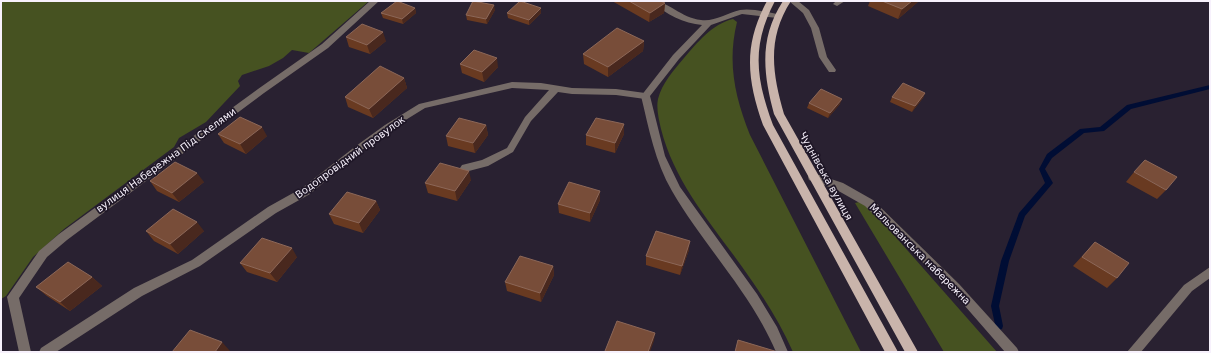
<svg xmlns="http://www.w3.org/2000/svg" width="1211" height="353" font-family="'DejaVu Sans',sans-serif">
	<rect width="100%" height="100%" fill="#292131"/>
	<path fill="#465221" d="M1,1H369L309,53L292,50L283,58L269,66L242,75L238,81L240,86L206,122L179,138L174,147L64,229L33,257L6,296L1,299Z
		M733,19L737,22C727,63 735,97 750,135L861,352H793C782,327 768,304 752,281C719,232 676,188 661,129C659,120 656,108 658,99C662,83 674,70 684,58C697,43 712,24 733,19Z
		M859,202L871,209L997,352H944L855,203Z"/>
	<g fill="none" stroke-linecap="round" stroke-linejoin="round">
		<path fill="#000d34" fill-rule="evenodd" d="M1210,85V89L1131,109L1104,131L1084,133L1052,158L1045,169L1053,183L1025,216L1009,261L999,306L1003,326L1002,329L999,330L996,329L991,306L1001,261L1019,213L1045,183L1039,169L1047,154L1080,129L1100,127L1127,105Z"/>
		<path fill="#766c68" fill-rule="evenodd" d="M789,1H798L809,10L819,28L827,57L836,70L835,72H829L819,57L811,28L803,13Z
			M836,1H845L837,6L833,4Z
			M512,82L541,83L572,88L616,89L645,93L649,96L645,99L616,95L572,94L558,92L531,121L513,152L488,166L465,172L462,171L460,168L462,165L482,160L507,148L525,117L549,90L512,88L425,108L391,129L362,150L310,194L276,213L200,266L142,296L56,352H39L41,348L134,288L192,260L268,207L302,188L356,146L385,125L419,104Z
			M1210,267V278L1192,291L1141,352H1127L1184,285Z"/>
		<path fill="#766c68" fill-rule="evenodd" d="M370,1H379L328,48L264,93L67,240L47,257L19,298L31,352H19L7,297L39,251L59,234L258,89L322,44Z
			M653,1C668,1 681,18 701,20C714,22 727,13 740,10C751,8 766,12 777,14L781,16L777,18L742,14L711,25L679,59L650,96L665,156L680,187L757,294L777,327L788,352H776C751,293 704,246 672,191C655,162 649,129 641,96L673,55L702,25C684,23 665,15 653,1Z
			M813,173L843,183L873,200L959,284L1017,348L1019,352H1005L951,290L865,206L835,189L809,180L808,177L809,174Z"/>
		<path fill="#c9b4ab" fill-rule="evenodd" d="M767,1H775C751,46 756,79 773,125L898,352H885L763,125C747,79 743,46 767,1Z
			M783,1H791C767,38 772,73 784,114L918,352H905L774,114C763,73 759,38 783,1Z"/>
	</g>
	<path fill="#693a21" d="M612,1H660L665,3L664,13L649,22Z
		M870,1H919L898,19L868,6Z
		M415,8L416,13L403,24L383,18L381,13Z
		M541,8V13L529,25L508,18L507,13Z
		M495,10L487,24L467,20L466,15Z
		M346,37L386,41L370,54L349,47Z
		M644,41L643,51L608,77L584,64L583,54Z
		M460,64L498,67L484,82L462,73Z
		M404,78L407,88L373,118L348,107L345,97Z
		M925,93L923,98L912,112L890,102L892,97Z
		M809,103L840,104L828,118L807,108Z
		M624,124V134L615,153L586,145V135Z
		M486,125L488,135L475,153L448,146L446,136Z
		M218,134L267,136L246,154L224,143Z
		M1134,172L1166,190L1157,199L1126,182Z
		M471,180L457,201L428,193L425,183Z
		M150,181L204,182L179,202L157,191Z
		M600,200L590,222L559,213L558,204Z
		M376,201L380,210L363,233L334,224L329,214Z
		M146,231H204L178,254L154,241Z
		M1095,242L1117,278L1107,288L1073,266Z
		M689,250L680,275L646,265V256Z
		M297,257L277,282L247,272L240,263Z
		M553,266L554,275L541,302L507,291L505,282Z
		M92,277L102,286L70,311L47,296L36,287Z"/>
	<path fill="#49281e" d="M912,1H919L898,19L902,9Z
		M665,3L664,13L649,22L650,13Z
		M494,5L495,10L487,24L486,19Z
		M415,8L416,13L403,24L402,19Z
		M541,8V13L529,25V20Z
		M383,32L386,41L370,54L367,45Z
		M644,41L643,51L608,77V67Z
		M497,58L498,67L484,82L482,72Z
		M404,78L407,88L373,118L369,109Z
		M925,93L923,98L912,112L915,106Z
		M842,99L840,104L828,118L830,113Z
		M624,124V134L615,153V143Z
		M486,125L488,135L475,153L473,143Z
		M262,127L267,136L246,154L240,144Z
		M469,171L471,180L457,201L455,191Z
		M197,173L204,182L179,202L172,193Z
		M600,191V200L590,222V213Z
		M376,201L380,210L363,233L359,223Z
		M197,222L204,231L178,254L170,244Z
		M690,241L689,250L680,275L682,266Z
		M292,248L297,257L277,282L270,273Z
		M553,266L554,275L541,302L540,293Z
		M92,277L102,286L70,311L60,302Z
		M655,333L654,341L650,352H648Z
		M222,342L230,351L229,352H215Z"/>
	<path fill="#784d39" stroke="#8c6758" d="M397,1L415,8L402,19L381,13Z
		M473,1L494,5L486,19L466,15Z
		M520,1L541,8L529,20L507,13Z
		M629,1H660L665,3L650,13Z
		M882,1H912L902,9Z
		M362,24L383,32L367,45L346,37Z
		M617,28L644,41L608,67L583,54Z
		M474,50L497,58L482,72L460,64Z
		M380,66L404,78L369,109L345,97Z
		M903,83L925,93L915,106L892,97Z
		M821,89L842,99L830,113L809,103Z
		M240,117L262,127L240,144L218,134Z
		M459,118L486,125L473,143L446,136Z
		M596,118L624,124L615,143L586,135Z
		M1145,160L1177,177L1166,190L1134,172Z
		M175,162L197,173L172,193L150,181Z
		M440,163L469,171L455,191L425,183Z
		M569,182L600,191L590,213L558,204Z
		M347,192L376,201L359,223L329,214Z
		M173,209L197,222L170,244L146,231Z
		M656,231L690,241L682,266L646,256Z
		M262,238L292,248L270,273L240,263Z
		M1095,242L1129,263L1117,278L1082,257Z
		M520,256L553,266L540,293L505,282Z
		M68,262L92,277L60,302L36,287Z
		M617,321L655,333L648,352H607L605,351Z
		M190,330L222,342L215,352H172Z
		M738,340L778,352H735Z"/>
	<g text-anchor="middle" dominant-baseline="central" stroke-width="3.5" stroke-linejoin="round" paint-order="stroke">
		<g font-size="10" fill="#f7f1fc" stroke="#1f1727">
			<text transform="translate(350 157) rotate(-36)">Водопровідний провулок</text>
			<text transform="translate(166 160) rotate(-36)">вулиця Набережна Під Скелями</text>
			<text transform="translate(826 176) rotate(61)">Чуднівська вулиця</text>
			<text transform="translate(920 254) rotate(45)">Мальованська набережна</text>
		</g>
	</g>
	<rect width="1211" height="353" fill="none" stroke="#f7f1fc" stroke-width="4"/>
</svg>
